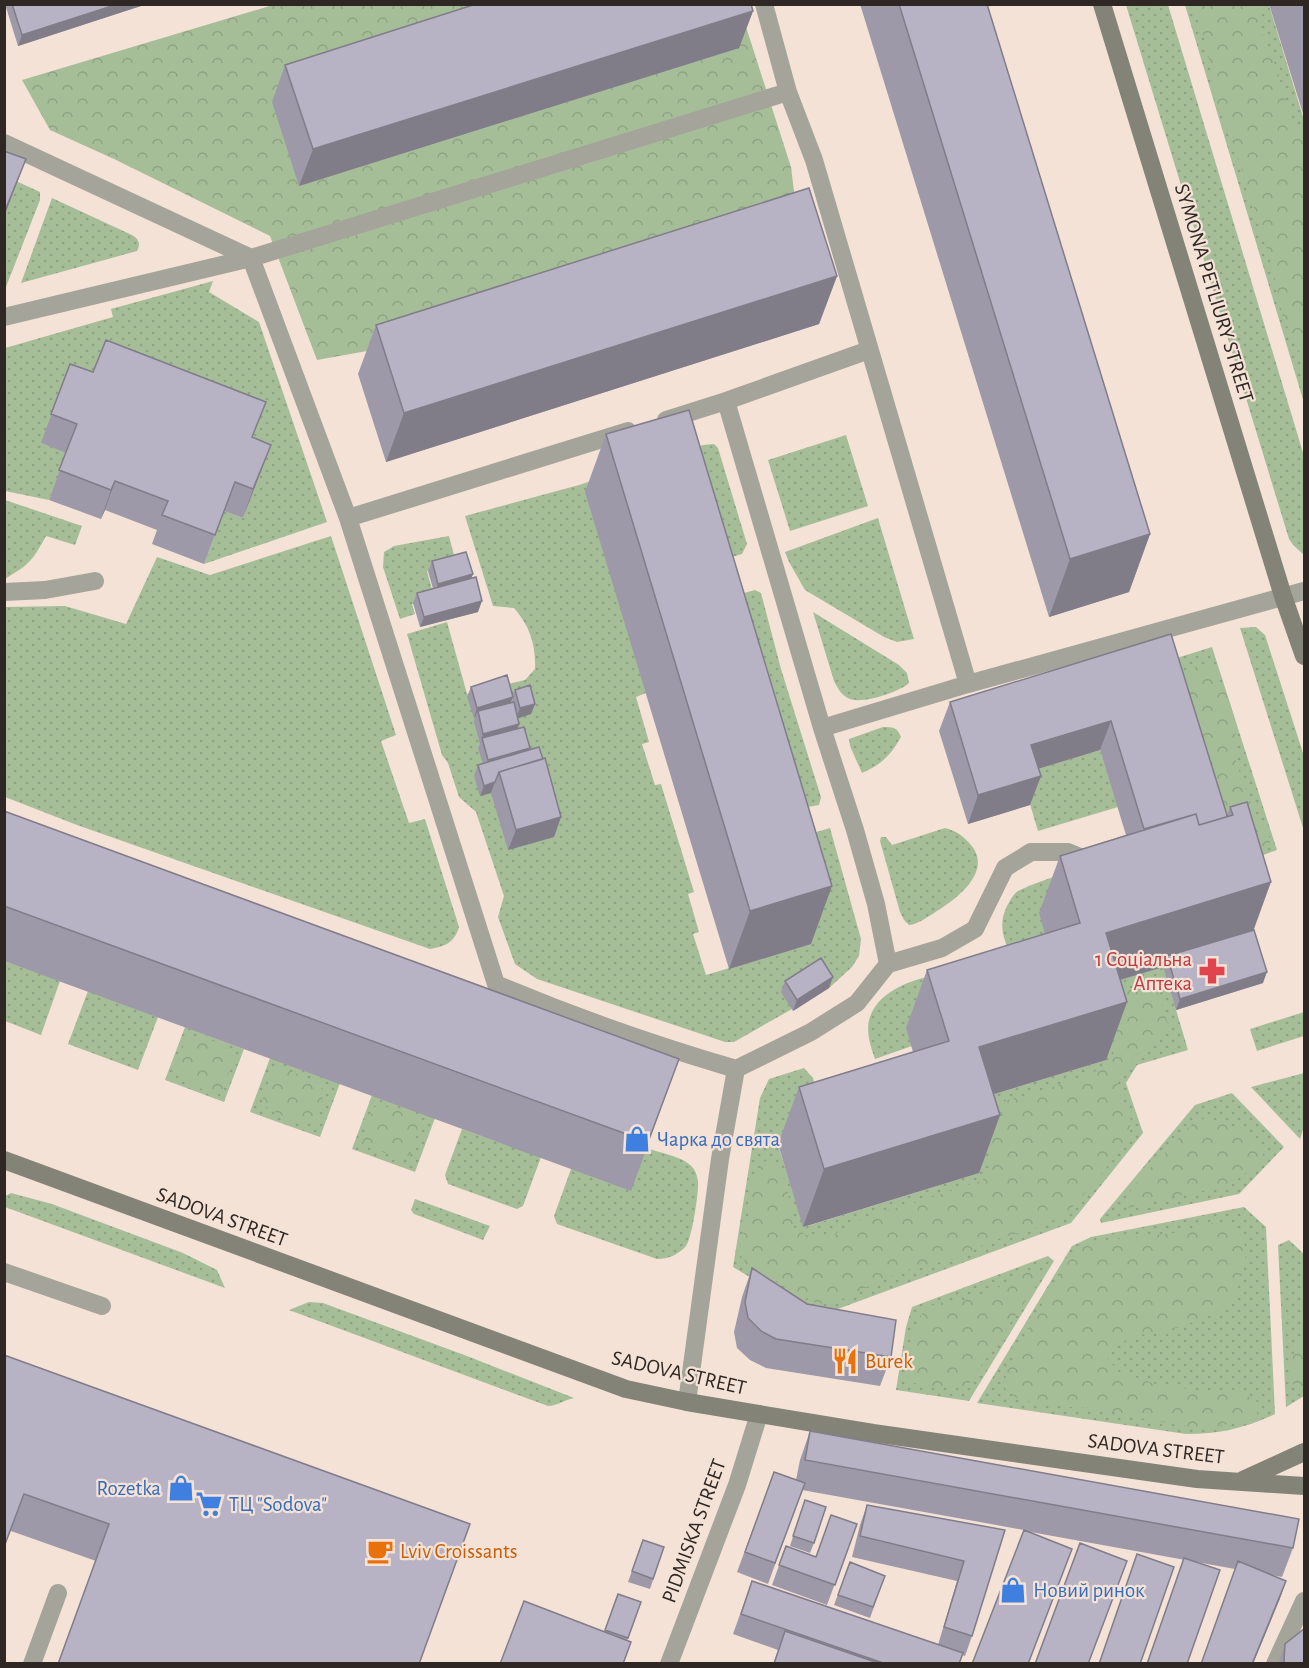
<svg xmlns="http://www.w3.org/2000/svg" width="1309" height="1668" font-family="'Alegreya Sans',sans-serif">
	<defs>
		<pattern id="green-dots" width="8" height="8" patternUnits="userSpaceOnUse" patternTransform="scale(1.5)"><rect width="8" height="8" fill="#a5be98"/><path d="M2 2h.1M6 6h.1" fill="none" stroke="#8ea383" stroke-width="1.8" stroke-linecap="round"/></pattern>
		<pattern id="forest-crowns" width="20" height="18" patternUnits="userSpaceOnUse" patternTransform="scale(1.5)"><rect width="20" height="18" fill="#a5be98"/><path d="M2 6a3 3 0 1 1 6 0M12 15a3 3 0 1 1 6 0" fill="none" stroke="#8ea383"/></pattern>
	</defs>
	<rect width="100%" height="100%" fill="#f4e2d6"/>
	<path fill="url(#green-dots)" d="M1126,5H1168L1304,456V555L1293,545L1289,539Z
		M1185,5H1269L1304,120V403Z
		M5,176L40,192V200L6,287L4,288Z
		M52,198L132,235C139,239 141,244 137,251L21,283Z
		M213,281L209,292L259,322L327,522L204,564L224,511L243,518L260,474L82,402L41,443L67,453L49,500L5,491V348L113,317L111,309Z
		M846,435L868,506L790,531L768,460Z
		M714,444L718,448L747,544L742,554L698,567L646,693L636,697L649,742L642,744L655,785L661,784L694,892L688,894L699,932L693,934L706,975L810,944L780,843L830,828L861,939L859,956L852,967L829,988L734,1042H725L537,979L515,964L498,917L504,896L476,812L459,797L448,763L442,755L407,634L447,622L467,694L525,680L535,669C536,646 530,626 514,608L493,606L465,516L579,485L703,445Z
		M5,500L82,526L75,545L46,536C32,561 30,564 5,579Z
		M878,518L914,639L897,642L884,637L805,590L789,562L785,552Z
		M331,536L396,735L381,741L409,823L425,819L459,927C454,943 446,946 430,949L77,825L5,797V607L65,606L126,624L157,557L210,575Z
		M449,536L456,563L427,571L434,597L412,604L415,614L400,619L383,567L384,552L394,546Z
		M755,590L761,593L781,669L821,797L819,805L791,810L726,598Z
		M813,612L899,665L907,673L909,683C899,692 864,704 850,699C842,696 838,689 834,681Z
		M1256,627L1265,635L1304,756V831L1240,628Z
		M1212,647L1277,850L1228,868L1161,663Z
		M883,727C893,727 897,727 901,737C890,756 882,764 862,773L850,746L849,739Z
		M1100,750L1118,807L1038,831L1021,774Z
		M945,828C957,831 963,836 971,845C994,872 954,901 934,913C926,918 918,924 909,925L904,920L900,912L880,841L881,837H886L892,845Z
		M1062,874L1051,953L1009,951C1002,935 999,922 1007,906C1010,901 1013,894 1018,891C1032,884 1048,879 1062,874Z
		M4,961L60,981L41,1035L5,1021Z
		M1163,966L1188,1050L1137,1065L1126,1083L1143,1133L1071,1223L816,1317L733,1267L760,1098L769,1079L804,1068L813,1078L826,1130L778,1145L804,1227L979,1173L958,1105L1106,1060L1085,990Z
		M944,973L912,1046L875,1059C871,1047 865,1031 870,1017C880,988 918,978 944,973Z
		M88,991L158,1017L138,1070L68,1044Z
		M1304,1012V1036L1257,1051L1250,1029Z
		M185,1027L244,1049L224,1102L165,1080Z
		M270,1058L340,1083L320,1137L250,1112Z
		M1304,1073V1127L1300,1139L1251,1087Z
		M1232,1093L1284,1147L1239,1194L1101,1223L1100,1219L1195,1105Z
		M372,1095L435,1118L415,1172L352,1149Z
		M462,1129L541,1157L523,1206L517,1209L448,1184L445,1175Z
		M646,1148C657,1152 683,1157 690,1165C695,1169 697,1175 698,1181C699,1192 692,1238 686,1246C678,1255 668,1259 657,1259L557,1224L554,1216L571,1169Z
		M11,1193L52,1204L183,1253L217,1270L225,1288L5,1207V1196Z
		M415,1199L490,1226L483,1240L414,1214L411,1210Z
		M1244,1207L1266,1227L1275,1414C1245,1428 1219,1434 1186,1434L977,1403L1072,1246L1091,1237Z
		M1289,1240L1304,1254V1396L1286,1407L1278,1245Z
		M1048,1256L1054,1261L969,1401L896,1390L906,1327L912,1307Z
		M309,1302L323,1303L467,1356L574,1398C564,1400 557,1406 548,1406L289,1310Z"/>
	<path fill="url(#forest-crowns)" d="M273,5H739L791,167L798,224L378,349L317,360L270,236L114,159L50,130L22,80Z
		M1191,5H1258L1262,33L1277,69L1288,111L1302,135L1304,147V365L1303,359L1283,318L1272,265L1234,145L1214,98L1207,43Z
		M1201,666L1214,669L1229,700L1235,720L1236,762L1252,806L1270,838L1269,847L1262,854L1240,853L1183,684C1186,671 1188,667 1201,666Z
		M1142,988L1157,990L1170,1030L1158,1041L1140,1051L1125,1067L1117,1083L1122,1103L1131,1120L1129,1136L1123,1148L1079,1200L1065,1214L1044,1225L988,1242L956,1259L916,1267L887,1277L832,1304L816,1303L804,1297L746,1263L738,1252L748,1216L749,1181L765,1161L778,1164L787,1187L794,1227L806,1235L827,1238L875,1213L908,1205L983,1180C997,1158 993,1150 983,1127L990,1110L1007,1100L1040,1092L1104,1068L1113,1055L1115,1036L1113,1001L1125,990Z
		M196,1036L209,1039L230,1049L233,1060L223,1089C205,1093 193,1087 178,1075L176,1064L187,1038Z
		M283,1068L316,1082L324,1092L317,1119L310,1124L290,1120L261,1104L273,1069Z
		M383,1106L404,1111L417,1118L419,1128L410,1155L400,1159L363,1144L364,1134L374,1107Z
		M1212,1116L1215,1121C1237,1130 1266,1129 1263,1161L1232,1183L1217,1189L1194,1192L1127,1208L1122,1203L1138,1181L1194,1122Z
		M1212,1223H1230L1244,1233L1246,1263L1235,1294L1212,1315L1180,1327L1147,1333L1119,1343L1107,1358L1119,1372L1162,1386L1206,1391L1238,1390L1259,1403L1256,1419L1216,1426L1192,1427L1134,1417L1103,1409L1041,1405L1017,1398L1005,1389L1006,1372L1028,1330L1054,1283L1078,1247L1096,1241L1184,1232Z
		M1036,1269L1039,1281L968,1385C949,1389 928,1388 911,1382L905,1372L907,1351L922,1314L933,1305L945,1301L964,1300L995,1290L1018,1274Z
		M1304,1338V1388L1295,1387L1290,1379C1291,1365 1293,1347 1304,1338Z"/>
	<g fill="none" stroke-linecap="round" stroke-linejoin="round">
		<path stroke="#a4a49b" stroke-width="18" d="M764,4L788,92L814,160L968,684L1304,591
			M4,143L251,258L348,518L496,984C574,1017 654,1045 736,1069L811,1032L857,1003L888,964L876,904L855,830L822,728L726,401
			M4,317L251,258L788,92
			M666,420L726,401L869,350
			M348,518L628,431
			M4,592L45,590L95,581
			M822,728L968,684
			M888,964L942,948L975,929L1005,868L1031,852H1068L1092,862
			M4,1272L102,1306
			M687,1402L720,1159L736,1069
			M32,1664L58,1593"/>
		<path stroke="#a4a49b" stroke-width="18" d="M669,1664L737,1485L759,1414
			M1275,1664L1304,1601"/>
		<path stroke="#848378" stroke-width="18" d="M1102,4L1283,596L1304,656
			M4,1160L626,1389L687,1402L873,1433L1197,1479L1304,1486
			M1243,1480L1304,1452"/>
	</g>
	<path fill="#9d99a9" d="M5,4H147L18,46Z
		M860,4H987L1150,534L1129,592L1049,617Z
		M1269,4H1305V120Z
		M753,11L739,48L299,186L272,102L285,65Z
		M837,276L819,324L386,462L358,374L376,325Z
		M70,364L252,437L260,474L243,518L224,511L204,564L152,544L157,530L105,510L101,519L49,500L66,453L41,443Z
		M606,434L811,944L729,969L585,492Z
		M432,561L473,574L471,578L478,612L420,627L413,603L417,593L433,589L428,571Z
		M1171,634L1227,815L1230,807L1247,802L1254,930L1263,983L1176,1010L1163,967L1121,980L1127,1002L1106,1060L994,1094L1000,1115L979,1173L803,1227L778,1144L799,1087L913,1052L906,1028L927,970L1045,934L1039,913L1060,856L1126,835L1100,750L1038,769L1030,805L968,824L939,731L950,702Z
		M471,687L511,702H512V700L515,690L535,704L531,714L518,718L519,724L518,728L561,817L554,837L508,850L491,793L480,796L474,776L478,765L483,764L478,748L480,744L474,722L475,717L474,718L467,697Z
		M4,811L679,1059L631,1191L4,961Z
		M785,981L829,988L793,1011L781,992Z
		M752,1268L807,1304L891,1357L880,1386L766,1368L750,1360L737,1348L734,1332L742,1297Z
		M4,1355L470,1524L96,1561L11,1531Z
		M810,1431L1293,1548L1282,1577L1272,1575L1286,1581L1279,1601L1235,1569L1025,1531L1065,1569L1024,1530L802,1490L768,1584L737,1572L774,1472L796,1480L800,1460Z
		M867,1505L1005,1530L972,1636L965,1656L962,1655L959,1664H773L778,1650L733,1634L752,1581L938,1645L957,1581L852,1557L860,1525Z
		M801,1511L814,1543L810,1553L790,1546Z
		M857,1524L827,1605L772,1585L786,1546L816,1557Z
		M643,1540L664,1547L650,1589L628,1582Z
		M850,1562L885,1576L870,1618L834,1605Z
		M618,1594L641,1602L627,1641L604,1632Z
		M1285,1644L1305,1664H1278Z"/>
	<path fill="#807d89" d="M118,4H147L18,46L22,35Z
		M753,11L739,48L299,186L313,149Z
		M26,159L4,217V213Z
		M837,276L819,324L386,462L404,413Z
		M271,445L260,474L243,518L253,489Z
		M115,481L105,510L101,519L111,490Z
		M1150,534L1129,592L1049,617L1070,559Z
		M473,574L469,584L434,594L438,584Z
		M482,601L478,612L420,627L424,617Z
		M513,697L509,707L478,711L475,717L474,718L477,708Z
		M535,704L531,714L516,719L520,708Z
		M1111,721L1100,750L1021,774L1031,745Z
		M519,724L516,734L482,738L480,744L483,734Z
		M530,748L526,758L484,770L488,760Z
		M1041,776L1030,805L968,824L978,795Z
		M495,782L491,793L480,796L484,786Z
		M561,817L554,837L508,850L516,830Z
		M1271,882L1250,940L1167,956L1163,967L1085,990L1106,933Z
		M832,886L811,944L729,969L750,911Z
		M1267,972L1263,983L1176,1010L1180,999Z
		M833,977L829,988L793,1011L797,1000Z
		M1127,1002L1106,1060L958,1105L979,1047Z
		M1000,1115L979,1173L803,1227L824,1169Z
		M1286,1581L1279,1601L1253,1664H1252Z"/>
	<path fill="#b7b2c4" stroke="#807d89" stroke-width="1.5" d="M12,4H118L22,35Z
		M476,4H751L753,11L313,149L285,65Z
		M899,4H987L1150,534L1070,559Z
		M4,151L26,159L4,213Z
		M809,188L837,276L404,413L376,325Z
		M106,340L266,402L252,437L271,445L253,489L235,482L215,535L162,515L168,501L115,481L111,490L59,470L77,424L51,414L70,364L93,372Z
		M689,410L832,886L750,911L606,434Z
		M466,552L473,574L438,584L432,561Z
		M476,577L482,601L424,617L417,593Z
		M1171,634L1227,815L1226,817L1199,825L1196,814L1144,829L1111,721L1031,745L1041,776L978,795L950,702Z
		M507,675L513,697L477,708L471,687Z
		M530,685L535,704L520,708L515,690Z
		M514,702L519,724L483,734L478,711Z
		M524,727L530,748L488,760L482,738Z
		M539,747L543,759L499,772L495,782L484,786L478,765Z
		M545,758L561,817L516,830L499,772Z
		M1247,802L1271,882L1106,933L1127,1002L979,1047L1000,1115L824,1169L799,1087L949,1041L927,970L1080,923L1060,856L1196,814L1199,825L1233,815L1230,807Z
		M4,811L679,1059L648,1142L4,906Z
		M1254,930L1267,972L1180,999L1167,956Z
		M821,958L833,977L797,1000L785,981Z
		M752,1268L807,1304L896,1320L891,1357L776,1339L761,1331L748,1318L745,1302Z
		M4,1355L470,1524L419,1664H58L109,1524L24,1494L4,1547Z
		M810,1431L1299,1519L1293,1548L805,1460Z
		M774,1472L805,1483L775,1563L745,1552Z
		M805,1500L826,1507L814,1543L793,1536Z
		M867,1505L1005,1530L972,1636L944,1627L964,1561L860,1536Z
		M831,1515L857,1524L835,1585L779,1565L786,1546L816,1557Z
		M1024,1530L1072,1549L1028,1664H972Z
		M643,1540L664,1547L653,1579L632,1571Z
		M1080,1543L1127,1561L1088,1664H1035Z
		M1137,1554L1174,1567L1140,1664H1099Z
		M1184,1558L1220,1570L1187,1664H1147Z
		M1238,1561L1286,1581L1252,1664H1201Z
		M850,1562L885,1576L873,1607L838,1595Z
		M752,1581L963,1653L959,1664H886L741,1614Z
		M618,1594L641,1602L628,1638L605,1630Z
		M524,1601L631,1642L623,1664H500Z
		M1305,1628V1664H1285L1284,1661L1285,1644Z
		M785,1631L881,1664H774Z"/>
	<defs>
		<g id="pharmacy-bare" transform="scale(2.07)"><path d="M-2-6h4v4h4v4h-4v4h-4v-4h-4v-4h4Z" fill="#e0444e" stroke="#f4e2d6" stroke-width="2.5" paint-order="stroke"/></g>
		<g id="shop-bare" transform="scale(2.07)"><path d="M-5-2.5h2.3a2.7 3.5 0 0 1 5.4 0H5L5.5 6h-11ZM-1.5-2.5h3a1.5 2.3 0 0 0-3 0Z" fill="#3f7fe0" stroke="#f4e2d6" stroke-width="2.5" paint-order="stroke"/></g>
		<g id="restaurant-bare" transform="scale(2.07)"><path d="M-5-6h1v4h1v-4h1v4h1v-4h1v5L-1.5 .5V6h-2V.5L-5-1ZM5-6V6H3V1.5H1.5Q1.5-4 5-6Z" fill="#e8710a" stroke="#f4e2d6" stroke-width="2.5" paint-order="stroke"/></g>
		<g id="supermarket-bare" transform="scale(2.07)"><path d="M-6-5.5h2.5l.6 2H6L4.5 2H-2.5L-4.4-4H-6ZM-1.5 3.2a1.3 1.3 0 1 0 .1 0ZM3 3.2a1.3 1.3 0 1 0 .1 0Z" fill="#3f7fe0" stroke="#f4e2d6" stroke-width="2.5" paint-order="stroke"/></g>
		<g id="cafe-bare" transform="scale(2.07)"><path d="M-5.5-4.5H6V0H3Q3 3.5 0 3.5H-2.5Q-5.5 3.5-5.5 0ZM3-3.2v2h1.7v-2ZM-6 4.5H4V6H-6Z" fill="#e8710a" stroke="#f4e2d6" stroke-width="2.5" paint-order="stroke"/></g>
	</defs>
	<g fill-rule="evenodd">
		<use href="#pharmacy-bare" x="1212" y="971"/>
		<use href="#shop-bare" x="637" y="1139"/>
		<use href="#restaurant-bare" x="845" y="1361"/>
		<use href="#shop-bare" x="181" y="1488"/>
		<use href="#supermarket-bare" x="209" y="1504"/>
		<use href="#cafe-bare" x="380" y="1551"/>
		<use href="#shop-bare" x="1013" y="1590"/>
	</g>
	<g text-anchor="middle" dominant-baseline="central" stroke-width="4.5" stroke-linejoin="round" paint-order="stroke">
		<g font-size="21" fill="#2e2723" stroke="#f4e2d6">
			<text transform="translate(1214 293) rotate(73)">SYMONA PETLIURY STREET</text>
			<text transform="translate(222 1217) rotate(20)">SADOVA STREET</text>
			<text transform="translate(679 1373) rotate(13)">SADOVA STREET</text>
			<text transform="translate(1156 1449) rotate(7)">SADOVA STREET</text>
			<text transform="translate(694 1531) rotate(-70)">PIDMISKA STREET</text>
		</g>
		<g font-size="21" fill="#be3a42" stroke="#f4e2d6" text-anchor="end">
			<text x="1192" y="959">1 Соціальна<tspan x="1192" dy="24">Аптека</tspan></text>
		</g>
		<g font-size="21" fill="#366cbe" stroke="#f4e2d6" text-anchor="start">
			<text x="657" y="1139">Чарка до свята</text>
			<text x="161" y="1488" text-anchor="end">Rozetka</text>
			<text x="229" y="1504">ТЦ "Sodova"</text>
			<text x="1033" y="1590">Новий ринок</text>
		</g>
		<g font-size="21" fill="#c56008" stroke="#f4e2d6" text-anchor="start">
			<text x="865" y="1361">Burek</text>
			<text x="400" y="1551">Lviv Croissants</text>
		</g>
	</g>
	<rect width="1309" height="1668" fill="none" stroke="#2e2723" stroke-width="12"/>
</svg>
